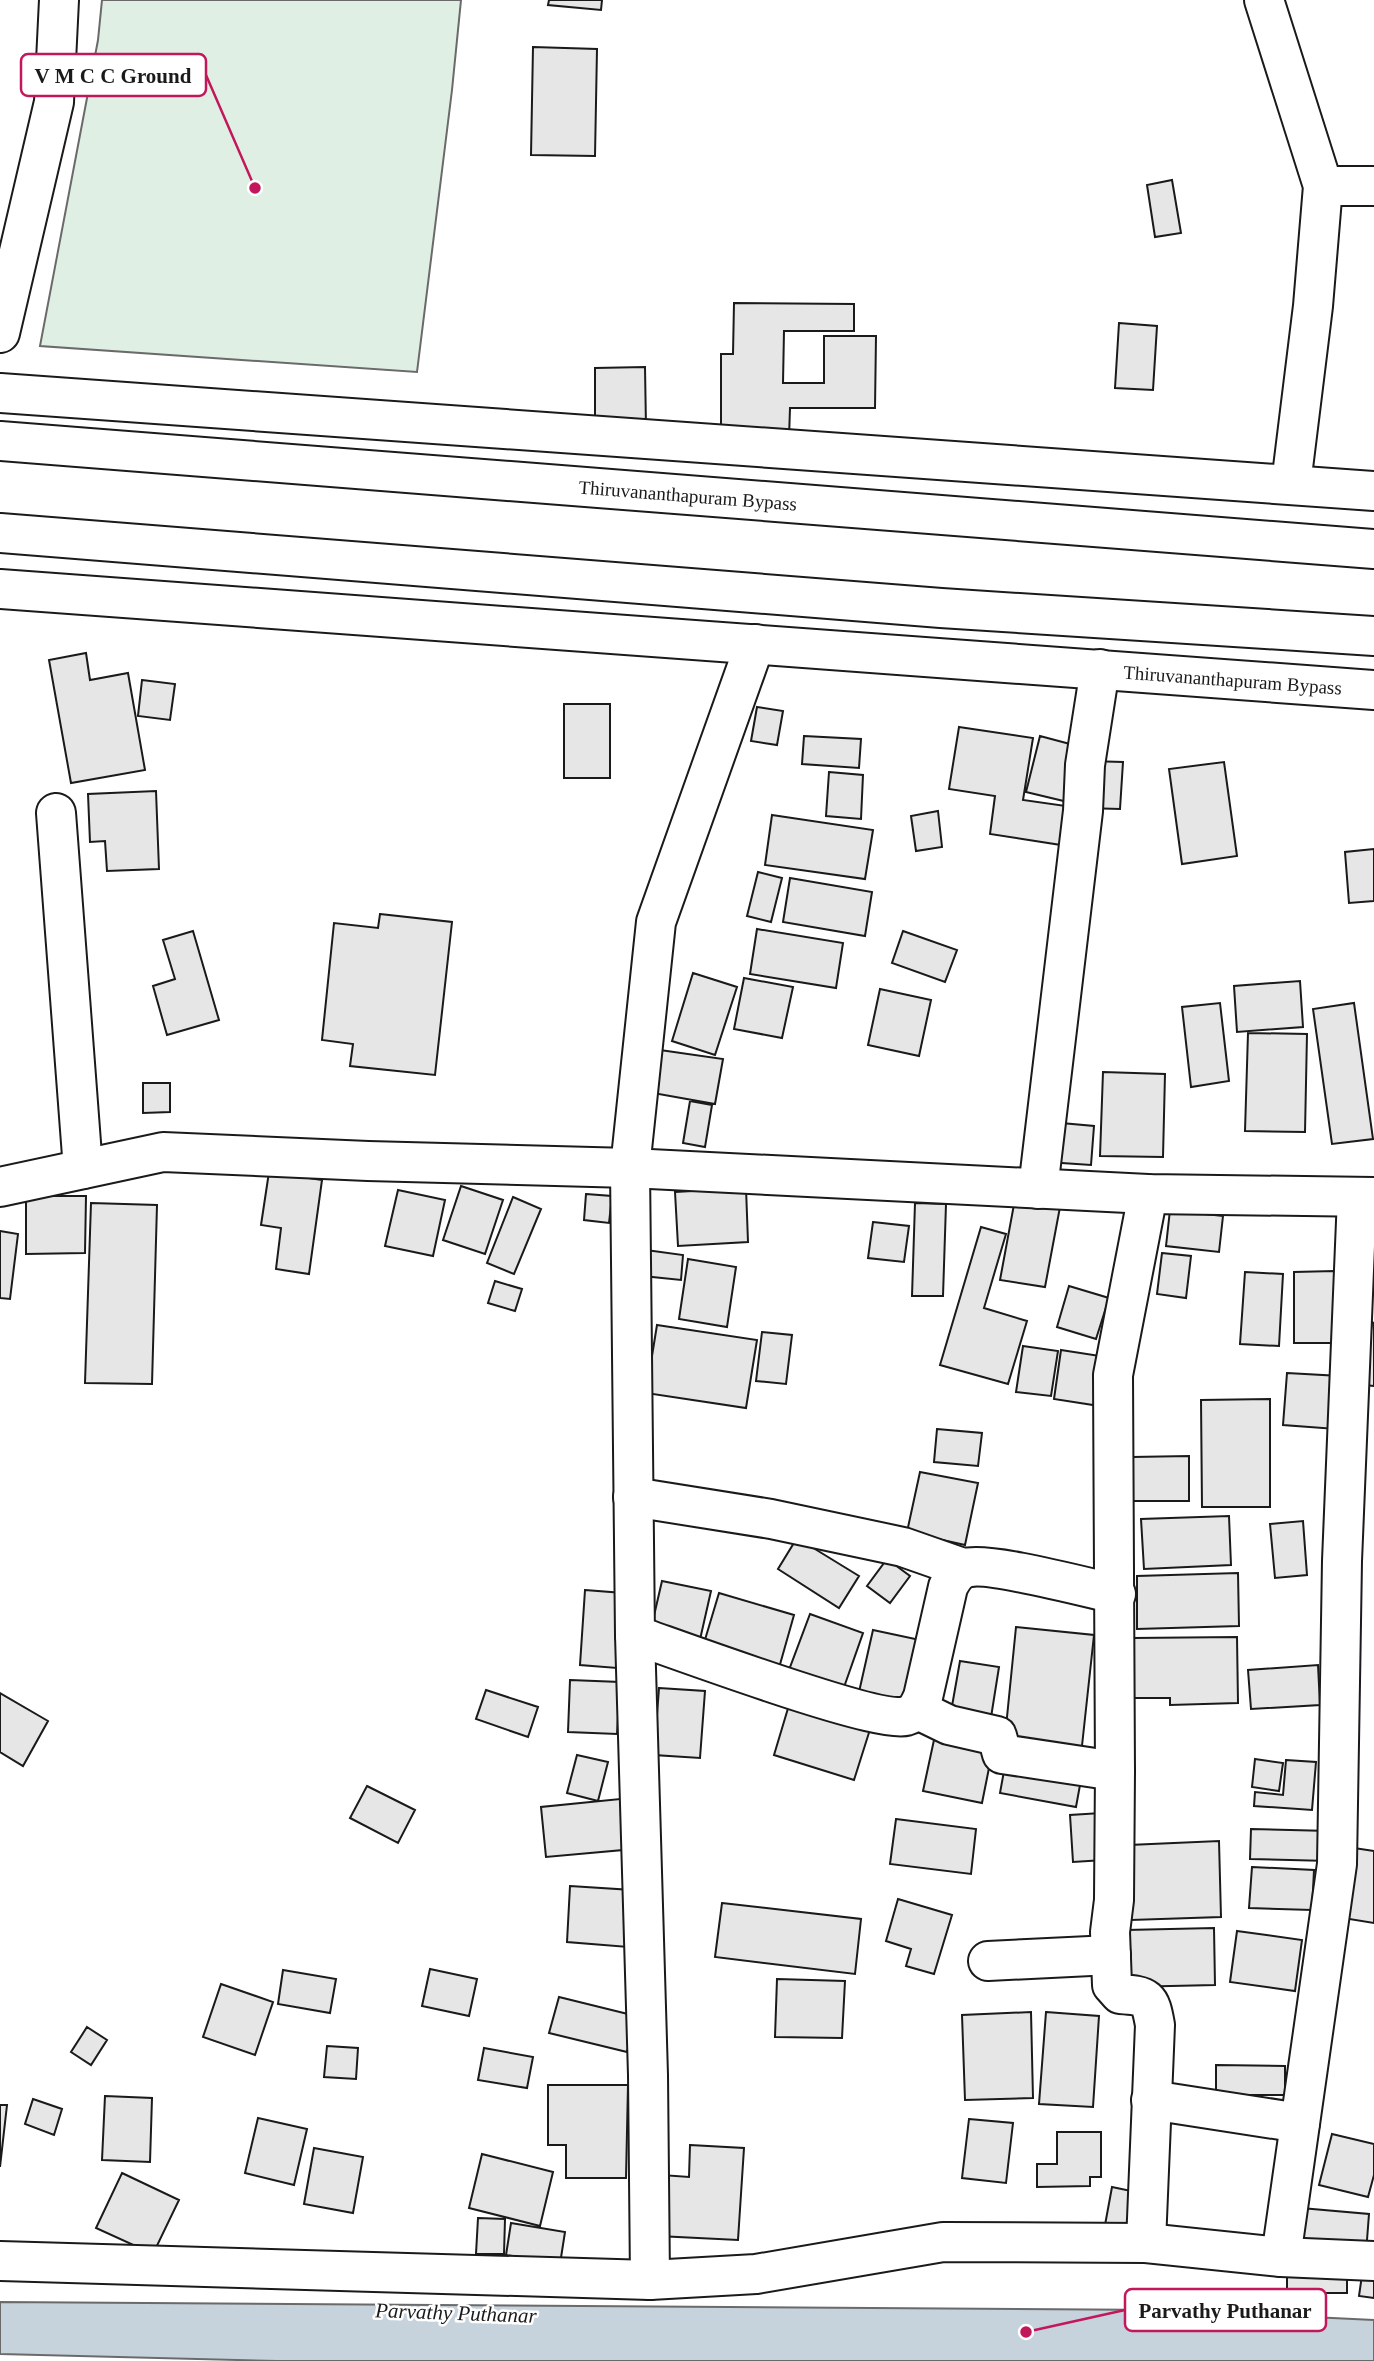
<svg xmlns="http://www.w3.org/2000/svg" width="1374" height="2361" font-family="'Times New Roman',serif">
	<rect width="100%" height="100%" fill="#fff"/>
	<path fill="#e0efe3" stroke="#6a6a6a" stroke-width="2" d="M102,0H461L452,90L417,372L40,346L98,40Z"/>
	<path fill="#c6d2dc" stroke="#6a6a6a" stroke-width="2" d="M0,2302L1168,2310L1374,2320V2361H277L0,2354Z"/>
	<path fill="#e6e6e6" stroke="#1a1a1a" stroke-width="2" d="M549,0H602L601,10L548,5Z
		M533,47L597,49L595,156L531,155Z
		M1172,180L1181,233L1155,237L1147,185Z
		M734,303L854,304V331H784L783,383H824V336H876L875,408H790L789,438H721V354H733Z
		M1119,323L1157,326L1153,390L1115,388Z
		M645,367L646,428L595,429V368Z
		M86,653L90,680L128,673L145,770L71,783L49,660Z
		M142,680L175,684L170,720L138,716Z
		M564,704H610V778H564Z
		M757,707L783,711L777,745L751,741Z
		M959,727L1033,738L1023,800L1080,808L1074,847L990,834L995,796L949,789Z
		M804,736L861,739L859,768L802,764Z
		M1040,736L1085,748L1072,803L1026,792Z
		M1088,761L1123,762L1120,809L1085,808Z
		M1224,762L1237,856L1182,864L1169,769Z
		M829,772L863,775L861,819L826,816Z
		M156,791L159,869L107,871L105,841L90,842L88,794Z
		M938,811L942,847L916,851L911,816Z
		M772,815L873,830L865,879L765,865Z
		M1374,849V901L1349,903L1345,852Z
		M758,872L782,878L771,922L747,916Z
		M790,878L872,892L865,936L783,922Z
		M380,914L452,922L435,1075L350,1066L353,1044L322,1040L334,923L378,928Z
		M757,929L843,943L836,988L750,974Z
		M193,931L219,1020L167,1035L153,986L175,979L163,940Z
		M903,931L957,950L945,982L892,963Z
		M693,973L737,987L715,1055L672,1041Z
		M744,978L793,987L782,1038L734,1029Z
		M1300,981L1303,1027L1237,1032L1234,986Z
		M880,989L931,1000L919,1056L868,1045Z
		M1220,1003L1229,1081L1191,1087L1182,1007Z
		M1354,1003L1373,1139L1332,1144L1313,1009Z
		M1248,1033L1307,1034L1305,1132L1245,1131Z
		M660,1050L723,1059L715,1104L653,1093Z
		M1103,1072L1165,1074L1163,1157L1100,1156Z
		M143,1083H170V1112L143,1113Z
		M690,1101L712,1105L705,1147L683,1143Z
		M1050,1122L1094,1126L1091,1165L1047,1162Z
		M269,1172L322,1180L309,1274L276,1269L281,1228L261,1225Z
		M461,1186L503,1200L485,1254L443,1240Z
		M746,1188L748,1242L678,1246L675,1192Z
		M398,1190L445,1200L433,1256L385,1246Z
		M586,1194L612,1196L609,1223L584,1220Z
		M26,1196H86L85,1253L26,1254Z
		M513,1197L541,1209L514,1274L487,1263Z
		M1015,1199L1060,1207L1045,1287L1000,1280Z
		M91,1203L157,1205L152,1384L85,1383Z
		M915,1203L946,1204L943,1296H912Z
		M1170,1210L1223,1216L1219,1252L1166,1246Z
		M873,1222L909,1226L904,1262L868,1258Z
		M981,1227L1006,1234L984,1308L1027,1321L1008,1384L940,1365Z
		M0,1231L18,1234L10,1299L0,1298Z
		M646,1250L683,1255L681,1280L643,1276Z
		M1162,1253L1191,1256L1186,1298L1157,1294Z
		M688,1259L736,1267L727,1327L679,1319Z
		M1334,1271V1343H1294V1272Z
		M1245,1272L1283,1274L1279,1346L1240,1344Z
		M495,1281L522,1289L515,1311L488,1303Z
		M1069,1286L1109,1298L1096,1339L1057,1327Z
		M1372,1322L1374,1323V1386L1365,1385Z
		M657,1325L757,1340L746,1408L646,1393Z
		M762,1332L792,1335L786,1384L756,1381Z
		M1023,1346L1058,1351L1051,1396L1016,1392Z
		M1061,1350L1113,1358L1106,1407L1054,1399Z
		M1287,1373L1340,1376L1336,1429L1283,1425Z
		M1270,1399V1507H1202L1201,1400Z
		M937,1429L982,1433L978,1466L934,1462Z
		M1189,1456V1501H1132V1457Z
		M920,1472L978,1483L965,1545L907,1532Z
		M1229,1516L1231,1565L1144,1569L1141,1519Z
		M1303,1521L1307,1575L1275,1578L1270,1524Z
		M797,1538L859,1576L839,1608L778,1569Z
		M887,1559L910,1576L890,1603L867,1586Z
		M1238,1573L1239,1626L1137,1629V1576Z
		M662,1581L711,1591L699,1644L650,1633Z
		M585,1590L623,1593L617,1668L580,1665Z
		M719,1593L794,1615L777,1675L701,1653Z
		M810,1614L863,1633L843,1690L789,1670Z
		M1016,1627L1094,1635L1081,1755L1004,1747Z
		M873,1630L920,1640L906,1703L859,1692Z
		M1237,1637L1238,1703L1170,1705V1698H1134L1133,1638Z
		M960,1661L999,1667L989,1730L949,1723Z
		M1318,1665L1320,1705L1251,1709L1248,1670Z
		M570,1680L620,1682L617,1734L568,1732Z
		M659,1688L705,1691L700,1758L654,1755Z
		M486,1690L538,1707L528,1737L476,1719Z
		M0,1693L48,1721L23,1766L0,1752Z
		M792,1695L873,1720L854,1780L774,1755Z
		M937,1726L995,1738L982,1803L923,1791Z
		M577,1755L608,1762L598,1801L567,1793Z
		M1255,1759L1283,1763L1279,1791L1252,1787Z
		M1006,1760L1082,1774L1076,1807L1000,1793Z
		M1286,1760L1316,1762L1312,1810L1254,1806L1255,1792L1283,1795Z
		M367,1786L415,1810L398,1843L350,1818Z
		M630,1798L634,1849L546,1857L541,1807Z
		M1101,1813L1104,1860L1073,1862L1070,1815Z
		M896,1819L976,1829L971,1874L890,1864Z
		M1251,1829L1330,1831L1329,1861L1250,1859Z
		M1219,1841L1221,1917L1131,1920L1129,1845Z
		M1354,1848L1374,1851V1923L1343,1918Z
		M1252,1867L1314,1870L1312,1910L1249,1908Z
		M570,1886L632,1890L628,1947L567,1942Z
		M898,1899L952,1915L934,1974L906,1966L911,1949L886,1941Z
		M722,1903L861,1919L855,1974L715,1957Z
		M1214,1928L1215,1985L1126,1987V1930Z
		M1237,1931L1302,1940L1295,1991L1230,1982Z
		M430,1969L477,1979L469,2016L422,2006Z
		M283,1970L336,1979L330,2013L278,2004Z
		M777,1979L845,1981L842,2038L775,2037Z
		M221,1984L273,2002L255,2055L203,2037Z
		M559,1997L636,2016L627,2052L549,2033Z
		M1031,2012L1033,2098L965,2100L962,2015Z
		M1046,2012L1099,2016L1093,2107L1039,2104Z
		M87,2027L107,2040L91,2065L71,2052Z
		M327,2046L358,2048L356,2079L324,2077Z
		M484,2048L533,2057L527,2088L478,2080Z
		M1216,2065L1285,2066V2095H1216Z
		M548,2085H628L626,2178H566V2145H548Z
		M105,2096L152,2098L150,2162L102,2160Z
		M33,2099L62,2109L54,2135L25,2124Z
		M0,2105H7L0,2167Z
		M258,2118L307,2129L294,2185L245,2173Z
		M969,2119L1013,2123L1006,2183L962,2178Z
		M1057,2132H1101V2177H1090V2186L1037,2187V2164H1057Z
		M1332,2134L1374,2144V2175L1368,2197L1319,2185Z
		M690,2145L744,2148L738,2240L658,2236L662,2175L689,2177Z
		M314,2148L363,2157L353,2213L304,2204Z
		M482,2154L553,2172L540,2226L469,2208Z
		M122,2173L179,2200L153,2254L96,2228Z
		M1112,2187L1136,2192L1128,2230L1105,2225Z
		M1301,2208L1369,2214L1366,2253L1298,2247Z
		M478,2218L505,2219L504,2254H476Z
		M511,2223L565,2232L560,2264L506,2255Z
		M1287,2266L1347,2267V2293H1287Z
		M1363,2268L1374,2269V2298L1359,2296Z"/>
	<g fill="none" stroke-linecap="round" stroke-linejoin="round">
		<g stroke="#1a1a1a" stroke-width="42">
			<g id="minor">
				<path d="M1264,0L1323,186L1313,306L1291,484"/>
				<path d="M1323,186H1374"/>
				<path d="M0,333L54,102L59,0"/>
				<path d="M0,393L1374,491"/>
				<path id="s1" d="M0,589L1374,690"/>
				<path d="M56,813L83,1169"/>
				<path d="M0,1187L163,1152L368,1161L630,1168L1148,1194L1374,1197"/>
				<path d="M1038,1189L1083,811L1085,765L1100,669"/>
				<path d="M633,1497L771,1519L903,1547L963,1568"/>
				<path d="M635,1635C676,1649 877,1724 906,1716C916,1713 919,1706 923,1697L948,1587C952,1579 956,1571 966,1568C987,1561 1088,1588 1116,1594"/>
				<path d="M918,1710L949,1725L997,1736L1002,1754L1115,1771"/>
				<path d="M988,1961L1111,1955"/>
				<path d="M1151,2100L1300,2123"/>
				<path d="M1146,2243L1155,2025C1150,1997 1148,1996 1120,1994L1112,1985L1110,1932L1114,1900L1115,1771L1113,1375L1148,1194"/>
				<path d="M1281,2257L1337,1864L1342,1561L1357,1197"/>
				<path d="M0,2261L650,2280L756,2274L943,2242L1146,2243L1281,2257L1374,2261"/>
				<path d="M650,2280L648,2075L635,1635L630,1168L656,922L755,644"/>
			</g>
		</g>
		<g stroke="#1a1a1a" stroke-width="42">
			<g id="highway">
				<path id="s2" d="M0,441L1374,549"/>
				<path d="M0,533L941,608L1374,636"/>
			</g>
		</g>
		<use href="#minor" stroke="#fff" stroke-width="38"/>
		<use href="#highway" stroke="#fff" stroke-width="38"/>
	</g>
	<g text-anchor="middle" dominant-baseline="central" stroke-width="5" stroke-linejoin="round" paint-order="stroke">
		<g font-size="19" fill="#1a1a1a" stroke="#fff">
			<text stroke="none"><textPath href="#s2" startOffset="690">Thiruvananthapuram Bypass</textPath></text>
			<text stroke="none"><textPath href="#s1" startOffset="1236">Thiruvananthapuram Bypass</textPath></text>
		</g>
		<g font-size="21" font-style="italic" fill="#1a1a1a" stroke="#fff">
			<text transform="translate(456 2313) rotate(2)">Parvathy Puthanar</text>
		</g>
	</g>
	<path fill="none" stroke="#c2185b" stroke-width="2.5" d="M255 188L206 75M1026 2332L1125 2310"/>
	<g fill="#c2185b" stroke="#fff" stroke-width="2.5">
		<circle cx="255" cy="188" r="7"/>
		<circle cx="1026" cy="2332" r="7"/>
	</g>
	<g fill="#fff" stroke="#c2185b" stroke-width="2.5">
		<rect x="21" y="54" width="185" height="42" rx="7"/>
		<rect x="1125" y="2289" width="201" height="42" rx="7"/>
	</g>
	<g font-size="21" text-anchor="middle" font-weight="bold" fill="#1a1a1a">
		<text x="113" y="83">V M C C Ground</text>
		<text x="1225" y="2318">Parvathy Puthanar</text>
	</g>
</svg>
